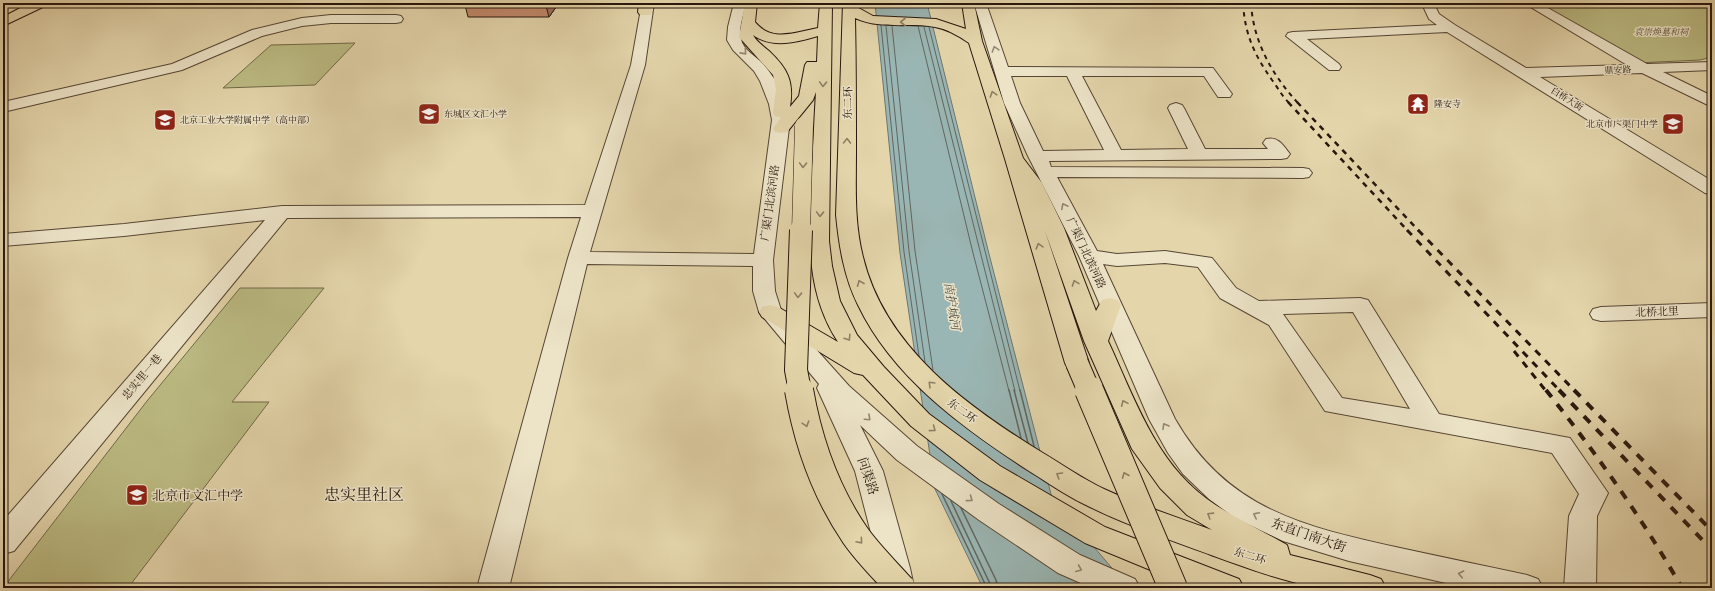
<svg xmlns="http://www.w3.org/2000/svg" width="1715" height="591" font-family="Alegreya,'Noto Serif SC',serif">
	<rect width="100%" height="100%" fill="#e4d5ab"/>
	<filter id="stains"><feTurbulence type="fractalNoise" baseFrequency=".005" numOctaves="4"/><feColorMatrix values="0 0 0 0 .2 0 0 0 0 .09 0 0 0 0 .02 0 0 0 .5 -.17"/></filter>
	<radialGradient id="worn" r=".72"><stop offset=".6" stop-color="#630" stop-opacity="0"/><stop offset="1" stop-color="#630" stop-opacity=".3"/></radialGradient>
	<path fill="#bcbb83" stroke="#726948" d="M1534,3H1706L1712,6V57L1700,60L1637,63Z
		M355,43L315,85L223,88L271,45Z
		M240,288H324L232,402H269L128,588H3L147,401Z"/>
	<path fill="#9ab6b4" stroke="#6c7671" d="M875,3H927L988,250L1052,498L1129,588H983L935,489L900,253Z"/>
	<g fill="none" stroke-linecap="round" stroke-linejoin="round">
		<path stroke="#606660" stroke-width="1" d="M881,25L904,252L919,356
			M886,26L909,251L925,362
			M892,26L915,251L933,370
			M918,26L973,253L1009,391
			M924,27L1015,391
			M929,27L1020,391"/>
		<path stroke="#606660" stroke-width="1.5" d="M1009,390L1021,438
			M1014,390L1028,443
			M1020,390L1034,446
			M942,494L987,588
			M951,501L992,588
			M961,508L996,580L998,588"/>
		<g stroke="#564634" stroke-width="2">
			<path id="minor" d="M642,3H654L645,65L590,252L754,254L772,120L769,104L760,81L754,71L733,50L727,40L728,27L734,3H746C744,14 738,28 741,39C743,50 756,56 763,64C779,81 788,105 789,128L773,260L775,291L781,310L849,386L917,446L999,504L1080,555L1135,579L1140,588H1092L1058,573L979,520L897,460L860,425L883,471L910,568L914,587L883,588L880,568L855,471L817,388L819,384L759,312L753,291V266L587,264L509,588H477L568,258L581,217L287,218L14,551L3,554V521L265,220L124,236L3,246V234L124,224L282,206L585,205L631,65Z
				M974,3H986L1008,67L1213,68L1232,94L1230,97H1218L1204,76H1082L1121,150L1188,149L1168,108L1170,105L1176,103L1182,105L1184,108L1205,149H1268L1263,143L1266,139C1278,136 1283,145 1290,154L1287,158L1281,159L1049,161L1051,167L1303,168L1309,169L1312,173L1309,177L1303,178L1057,177L1097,251L1117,254L1165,251L1212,258L1236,288L1259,301L1360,298L1368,300L1439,414L1570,438L1608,493L1597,516L1596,588H1564L1569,516L1579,494L1552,453L1325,411L1269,325L1220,298L1198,267L1165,263L1117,266L1103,264L1175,419C1227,510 1305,527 1400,548C1442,557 1485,566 1527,575L1538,579L1543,588H1468L1349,561L1283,541L1235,518L1209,499L1183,474L1168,453L1149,419L1079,256L1028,156L1004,103ZM1011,76H1067L1104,150L1043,151L1020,103ZM1353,312L1410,409L1342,398L1283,314Z
				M1425,3H1437L1435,6L1439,14L1455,25L1526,68L1627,65L1524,3H1539L1647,64L1712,62V70L1663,72L1712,96V107L1642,73L1540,77L1712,181V195L1705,193L1447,32L1307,39L1339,64L1341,67L1339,70H1329L1286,36L1288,33L1293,32L1437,25L1429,19L1423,6Z
				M331,15H396L401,16L403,19L401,22L396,23H331L302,26L262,36L182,70L3,112V102L172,64L252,30L302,18Z
				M1712,303V317L1601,321L1593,319L1590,314L1593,309L1601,307Z"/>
		</g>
		<g stroke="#27170d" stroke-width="2">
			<path id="major" d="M30,3H46L45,6L3,26V17Z
				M639,3H651L652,12L650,15H640L638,12Z"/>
		</g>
		<g stroke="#27170d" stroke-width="2">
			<path id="highway" d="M745,3H757L755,22C772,43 796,32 818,28L820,3H832L829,241L832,266L840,301L857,335L884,367L929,414L1000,466L1105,527L1239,579L1244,588H1194L1085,543L980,480L911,426L863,375L854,373L762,317L759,312L762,307L770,305L778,307L838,342C806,293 809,240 811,184C813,154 814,123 816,92L813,100L787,132L781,133L775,132L773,128L781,118L775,116L773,113L776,89L773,75L739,37ZM753,35C772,49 798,42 818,36L817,62H807L805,65L799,96L790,107C794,81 788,69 769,51C763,46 756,41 753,35Z
				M843,3H855V6L873,16L936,19L966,29L962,3H974L982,41L1023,158L1042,183L1064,228L1096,311L1102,300L1110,298L1118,300L1121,305L1108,341C1134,397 1155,461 1207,499C1232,517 1261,530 1287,545L1290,555L1370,575L1381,579L1386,588C1366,588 1331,591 1314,587C1279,580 1244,567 1211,555C1170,540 1123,524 1084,504C1065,495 1047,482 1029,471C963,428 893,378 858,305C844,277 839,246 836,215ZM855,18C882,30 908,22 935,27C947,29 959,36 969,43L1005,159L1065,363L1068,369L1077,371L1086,369L1089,363L1045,231L1084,341L1132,449L1160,488L1187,515L1212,530C1176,517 1139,505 1104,489C1083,479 1063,465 1043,453C968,407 885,348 863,257C854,222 856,187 856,152C856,107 856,63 855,18Z"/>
		</g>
		<use href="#minor" fill="#ede4c8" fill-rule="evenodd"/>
		<use href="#major" fill="#e4d5ab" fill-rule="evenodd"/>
		<use href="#highway" fill="#e4d5ab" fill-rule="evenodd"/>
		<path stroke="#27170d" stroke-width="2" stroke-dasharray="4.5 4.5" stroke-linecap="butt" d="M1243,3C1245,35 1254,54 1272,80C1278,88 1282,96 1289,103
			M1251,3C1253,41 1272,75 1298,103"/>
		<path stroke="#27170d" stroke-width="2.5" stroke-dasharray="5.5 5.5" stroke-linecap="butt" d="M1288,102L1408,231
			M1297,102L1419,231"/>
		<path stroke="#27170d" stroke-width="3" stroke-dasharray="7 7" stroke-linecap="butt" d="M1407,230L1560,391
			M1418,230L1575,391
			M1514,351L1546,391"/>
		<path stroke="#27170d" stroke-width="4" stroke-dasharray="9 9" stroke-linecap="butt" d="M1546,390C1596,453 1642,518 1682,588
			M1559,390L1712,550
			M1574,390L1712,531"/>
		<g stroke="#27170d" stroke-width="19" stroke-linecap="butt">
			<path id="highway-bridge-far2" d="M801,231L804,126"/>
		</g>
		<g stroke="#27170d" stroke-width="24" stroke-linecap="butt">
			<path id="highway-bridge-far1" d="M1077,363L1089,391
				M800,391L796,370L801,230"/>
		</g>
		<g stroke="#27170d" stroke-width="30" stroke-linecap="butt">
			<path id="highway-bridge" d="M799,390C808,442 825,491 855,535C868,554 886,571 901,588
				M1089,390L1173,588"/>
		</g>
		<use href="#highway-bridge-far2" stroke="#e4d5ab" stroke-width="18"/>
		<use href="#highway-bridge-far1" stroke="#e4d5ab" stroke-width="22"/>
		<use href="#highway-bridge" stroke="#e4d5ab" stroke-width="28"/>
	</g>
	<path fill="#c0886b" stroke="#27170d" d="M468,3H559L549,17H468L465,5Z"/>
	<path fill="#9c6f57" stroke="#27170d" d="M548,3H559L549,17L546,6Z"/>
	<path fill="#df9e7c" stroke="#27170d" d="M468,3H548L546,6L465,5Z"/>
	<defs><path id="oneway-chevron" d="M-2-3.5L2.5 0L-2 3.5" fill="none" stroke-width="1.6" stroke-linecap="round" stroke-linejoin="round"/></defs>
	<g stroke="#8f8064">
		<use href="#oneway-chevron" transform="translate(903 22) rotate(180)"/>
		<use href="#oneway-chevron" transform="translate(823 84) rotate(92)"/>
		<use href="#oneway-chevron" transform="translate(993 94) rotate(-108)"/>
		<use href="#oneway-chevron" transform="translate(847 141) rotate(-89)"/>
		<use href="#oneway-chevron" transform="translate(803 165) rotate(92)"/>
		<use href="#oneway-chevron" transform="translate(820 214) rotate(92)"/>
		<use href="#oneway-chevron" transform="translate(1039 246) rotate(-106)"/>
		<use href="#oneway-chevron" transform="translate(860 283) rotate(-112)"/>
		<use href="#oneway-chevron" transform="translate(1075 283) rotate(-110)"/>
		<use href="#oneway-chevron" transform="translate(798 295) rotate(92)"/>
		<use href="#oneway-chevron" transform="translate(848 338) rotate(57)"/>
		<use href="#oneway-chevron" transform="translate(931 384) rotate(-135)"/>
		<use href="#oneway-chevron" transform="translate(1124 403) rotate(-114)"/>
		<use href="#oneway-chevron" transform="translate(806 424) rotate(73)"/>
		<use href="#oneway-chevron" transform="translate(933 429) rotate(37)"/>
		<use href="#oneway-chevron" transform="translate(1059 475) rotate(-149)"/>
		<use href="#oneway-chevron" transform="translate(1125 475) rotate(-113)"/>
		<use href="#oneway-chevron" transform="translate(1210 515) rotate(-148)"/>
		<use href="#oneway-chevron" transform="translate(860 541) rotate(49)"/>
	</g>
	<g stroke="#948874">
		<use href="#oneway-chevron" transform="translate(995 49) rotate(-108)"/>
		<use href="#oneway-chevron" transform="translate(744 52) rotate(48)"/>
		<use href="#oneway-chevron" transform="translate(1064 206) rotate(-117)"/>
		<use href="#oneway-chevron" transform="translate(868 418) rotate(43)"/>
		<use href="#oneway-chevron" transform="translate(1165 426) rotate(-120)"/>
		<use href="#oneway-chevron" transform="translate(970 499) rotate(36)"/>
		<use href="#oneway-chevron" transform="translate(1256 515) rotate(-153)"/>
		<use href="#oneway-chevron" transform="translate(1079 569) rotate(23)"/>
		<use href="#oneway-chevron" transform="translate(1461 574) rotate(-168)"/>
	</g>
	<defs>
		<g id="temple-square" transform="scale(1.15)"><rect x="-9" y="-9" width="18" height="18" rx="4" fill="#8f2418" stroke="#ede4c8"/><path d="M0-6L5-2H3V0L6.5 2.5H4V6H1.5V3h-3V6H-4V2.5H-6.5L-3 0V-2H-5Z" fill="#fff"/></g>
		<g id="school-square" transform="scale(1.15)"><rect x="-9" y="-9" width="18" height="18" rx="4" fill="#8f2418" stroke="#ede4c8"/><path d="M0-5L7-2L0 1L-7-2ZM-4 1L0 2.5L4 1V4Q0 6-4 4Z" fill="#fff"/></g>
	</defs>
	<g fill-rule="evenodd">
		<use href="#temple-square" x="1418" y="104"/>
		<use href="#school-square" x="429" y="114"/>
		<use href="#school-square" x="165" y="120"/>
		<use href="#school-square" x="1673" y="124"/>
		<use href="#school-square" x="137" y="495"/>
	</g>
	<g text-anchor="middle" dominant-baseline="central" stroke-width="3" stroke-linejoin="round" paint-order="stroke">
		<g font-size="9" font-style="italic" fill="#544830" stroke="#ede4c8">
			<text x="1661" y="32">袁崇焕墓和祠</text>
		</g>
		<g font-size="9" fill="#27170d" stroke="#ede4c8">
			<text transform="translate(1618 70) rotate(-2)">鼎安路</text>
			<text transform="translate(1567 99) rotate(32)">白桥大街</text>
		</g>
		<g font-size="9" fill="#27170d" stroke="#ede4c8" text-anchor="start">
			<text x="1434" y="104">隆安寺</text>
			<text x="444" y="114">东城区文汇小学</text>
			<text x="180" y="120">北京工业大学附属中学（高中部）</text>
			<text x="1658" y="124" text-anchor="end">北京市广渠门中学</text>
		</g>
		<g font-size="11" fill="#27170d" stroke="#ede4c8">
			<text transform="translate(848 103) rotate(-89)">东二环</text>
			<text transform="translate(770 203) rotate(-82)">广渠门北滨河路</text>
			<text transform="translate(1086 253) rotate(65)">广渠门北滨河路</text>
			<text transform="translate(1657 312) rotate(-2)">北桥北里</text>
			<text transform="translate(142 377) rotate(-50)">忠实里一巷</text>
			<text transform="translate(962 411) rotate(37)">东二环</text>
			<text transform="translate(1250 556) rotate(17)">东二环</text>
		</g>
		<g font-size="12" font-style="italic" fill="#4f4f47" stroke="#ede4c8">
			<text transform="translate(952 306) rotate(81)">南护城河</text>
		</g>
		<g font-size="13" fill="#27170d" stroke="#ede4c8">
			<text transform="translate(868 476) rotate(71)">问渠路</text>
			<text transform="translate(1309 535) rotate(19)">东直门南大街</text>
		</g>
		<g font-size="13" fill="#27170d" stroke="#ede4c8" text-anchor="start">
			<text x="152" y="495">北京市文汇中学</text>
		</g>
		<g font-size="16" fill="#27170d" stroke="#ede4c8">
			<text x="364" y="495">忠实里社区</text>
		</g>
	</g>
	<rect width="1715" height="591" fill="none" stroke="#e4d5ab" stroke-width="16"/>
	<rect x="4" y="4" width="1707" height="583" fill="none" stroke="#27170d" stroke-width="2"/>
	<rect x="8" y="8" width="1699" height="575" fill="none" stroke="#27170d"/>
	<rect width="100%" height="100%" filter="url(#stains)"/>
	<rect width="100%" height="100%" fill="url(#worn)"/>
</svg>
